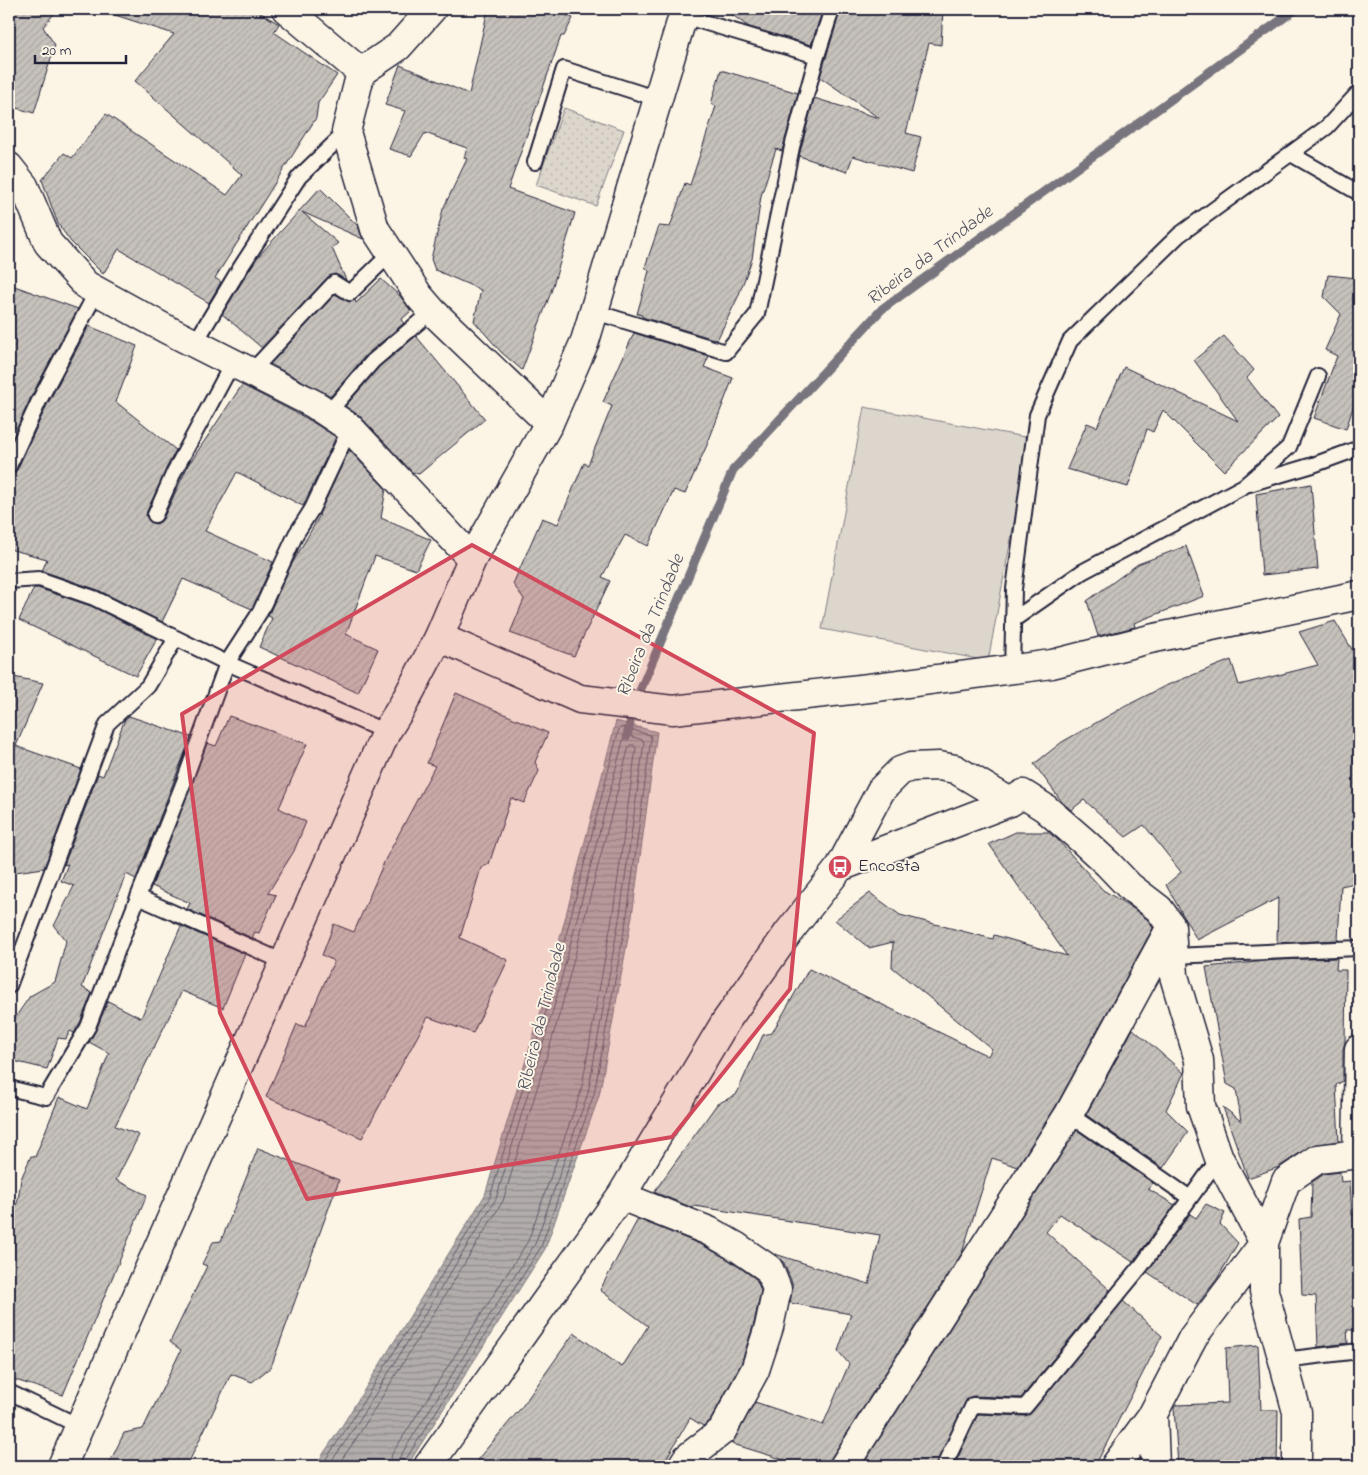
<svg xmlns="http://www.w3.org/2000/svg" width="1368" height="1475" font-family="'Indie Flower',sans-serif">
	<defs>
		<pattern id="park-dots" width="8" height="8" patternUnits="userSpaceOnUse" patternTransform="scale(1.25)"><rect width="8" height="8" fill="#dcd6cc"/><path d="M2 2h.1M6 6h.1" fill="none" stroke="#bcb7b0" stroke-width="1.8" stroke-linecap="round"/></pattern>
		<pattern id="water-rules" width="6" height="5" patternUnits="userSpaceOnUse" patternTransform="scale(1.25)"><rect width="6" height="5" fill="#b2adab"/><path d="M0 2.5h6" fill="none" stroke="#908c8c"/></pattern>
		<pattern id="building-hatch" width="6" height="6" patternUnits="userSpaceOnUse" patternTransform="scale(1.25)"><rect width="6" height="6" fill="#c6c1bb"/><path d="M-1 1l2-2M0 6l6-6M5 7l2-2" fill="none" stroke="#aaa6a2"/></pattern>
	</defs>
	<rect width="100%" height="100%" fill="#fcf5e5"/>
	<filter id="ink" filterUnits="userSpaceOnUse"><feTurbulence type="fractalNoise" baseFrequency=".02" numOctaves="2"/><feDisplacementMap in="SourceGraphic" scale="10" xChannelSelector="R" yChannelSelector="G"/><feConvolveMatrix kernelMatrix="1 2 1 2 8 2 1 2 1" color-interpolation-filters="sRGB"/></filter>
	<g filter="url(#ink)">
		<path fill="#dcd6cc" stroke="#7f7c84" d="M864,407L1030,438L988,661L822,629Z"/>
		<path fill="url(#park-dots)" stroke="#7f7c84" d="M564,108L624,130L596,206L536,185Z"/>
		<path fill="url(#water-rules)" stroke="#78757e" d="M616,721L657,732L632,916L599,1096L545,1249L407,1466H315L340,1429L485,1195L543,1004Z"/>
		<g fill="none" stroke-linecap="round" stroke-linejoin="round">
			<path stroke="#5c5a68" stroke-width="1" d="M321,1466L345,1431L490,1197L548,1005L619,729L622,727L650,735L651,738L627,915L594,1094L541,1247L404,1462L403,1466
				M328,1466L350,1435L496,1199L554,1007L624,737L627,735L643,740L644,743L620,914L588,1093L535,1244L399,1458L397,1466
				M337,1466L356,1439L503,1201L561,1009L629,746L631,745H634L636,748L613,913L581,1091L528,1241L392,1454L389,1466"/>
			<path stroke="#78757e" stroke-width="9" d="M627,736L634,705L733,470L882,309L1296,9"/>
		</g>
		<path fill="url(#building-hatch)" stroke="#22223b" d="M9,9H58L43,27L55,45L34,113L9,106Z
			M113,9H254L279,24L274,32L337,75L318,103L316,118L215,278L221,282L209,303L119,249L103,274L71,242L58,224L42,180L64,153L72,158L106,114L227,195L242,175L135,81L174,34L112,14Z
			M488,9H551L573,18L564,36H561L508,189L575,213L551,292L522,370L501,352L474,321L481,290L435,270L431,259L443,209L467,159L464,158L467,148L425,133L411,156L389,149L405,111L385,105L400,65L469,94Z
			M724,9H823L811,45L749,27Z
			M841,9H943L941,45L929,43L906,133L921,137L912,173L853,156L847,172L799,156L814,98L879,118L820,77Z
			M721,70L798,93L782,151L776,149L761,196L752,259L738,297L717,340L642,317V315L637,314L649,271L645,267L659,226L670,227L685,183L690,185L716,106L711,104Z
			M320,188L357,225L363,239L302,212L338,243L332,248L346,280L335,274L328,277L262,348L222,314L256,259Z
			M1359,272V389L1346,429L1314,418L1337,356L1325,350L1341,314L1324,297L1328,275L1357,278Z
			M381,279L400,296L411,311L401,320L404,323L366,355L331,396L270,364L335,294L349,302L355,300L356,303Z
			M9,284L78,309L31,397L17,428L9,426Z
			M89,326L137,346L116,402L176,450L147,511L146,516L151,523L156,524L163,519L190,461H191L242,385L306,418L336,437L303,506L237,472L205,531L273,562L252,609L183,579L162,622L98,590L42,571L47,559L9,549V476L17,470L47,405Z
			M634,333L709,356L704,367L733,378L707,445L685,494L674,490L648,546L625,535L602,577L610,581L574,656L510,633L524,599L513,584L542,518L558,524L584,463L588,465L612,406L603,402Z
			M416,336L485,419L419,474L412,472L361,417L345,406L379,367Z
			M1224,336L1254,370L1247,378L1278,418L1224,471L1163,410L1153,432L1147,429L1128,487L1067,469L1087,423L1097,427L1124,367L1238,421L1194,360Z
			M349,450L386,489L381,518L431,540L416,570L375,556L346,634L378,649L358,693L259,647L272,618L268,616L289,569L320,515L319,514Z
			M1311,484L1318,569L1262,575L1256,494Z
			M1186,546L1204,596L1134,623L1135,627L1098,636L1087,601L1138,564Z
			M34,588H38L91,606L157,639L136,676L19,620Z
			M1335,621L1359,661V882L1341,886L1338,940L1277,943L1278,898L1197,940L1166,885L1181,872L1144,825L1126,837L1084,800L1071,810L1062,802L1034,764L1062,742L1124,707L1165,686L1231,660L1239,685L1318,665L1299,632Z
			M9,676L43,683L16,746L81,769L44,868L15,872L9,811Z
			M456,693L548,733L535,762L539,771L524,803L511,798L489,864L481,868L460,938L508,960L473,1033L428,1017L362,1138L266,1097L297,1024L305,1027L334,961L322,955L334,924L354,932L385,860L435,766L427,763Z
			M129,716L191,737L136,879L126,874L82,987L92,993L80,1023L74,1033L70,1031L66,1039L58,1038L47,1069L9,1060V1043L12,1022L30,996L55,982L66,941L54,926L74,886L61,881L68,864L64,865L98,774L103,776L125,719Z
			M229,716L307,744L279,808L306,822L294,851L268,893L276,895L259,933L255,932L252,938L187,909L190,903L152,886L207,743L216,746Z
			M1016,832H1048L1057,839L1103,890L1131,907L1148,920L1153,928L1056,1106L1017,1167L992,1158L962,1253L831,1458L829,1466H804L736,1445L732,1443L755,1402L823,1425L849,1364L838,1351L851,1314L790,1303L792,1292V1283L784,1263L775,1254L869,1284L880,1235L694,1206L693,1208L654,1192L717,1104L736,1095L763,1035L772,1033L809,969L988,1056L992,1049L892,967L893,942L869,948L835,920L870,893L900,915L993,939L994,935L1067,956L989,844Z
			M181,926L245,954L223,1008L182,991L115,1126L139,1135L116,1180L147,1195L63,1395L9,1378V1226L18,1200L21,1179L31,1156L35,1157L59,1097L87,1109L109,1053L89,1042L96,1030L108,1001L141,1018Z
			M1337,958L1336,970H1346L1345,1042L1343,1049V1081L1336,1085L1339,1141L1310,1146L1279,1167L1248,1178L1223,1107L1241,1121L1236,1089L1227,1084L1206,967L1276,960Z
			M1133,1029L1184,1073L1166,1110L1188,1132L1163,1168L1086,1115Z
			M1077,1130L1153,1183L1148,1189L1175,1205L1133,1262L1060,1214L1046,1232L1110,1290L1021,1398L973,1396L968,1398L935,1466H862Z
			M258,1148L339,1180L271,1367L252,1382L231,1374L187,1466H108L124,1433L143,1429L181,1350L170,1342L207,1266L202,1264L213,1242L221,1241Z
			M1340,1172L1341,1182L1350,1181L1352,1215H1359V1330H1347L1348,1343L1318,1347L1316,1296L1302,1295L1299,1219L1311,1217L1312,1182L1324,1174Z
			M1206,1204L1225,1213L1220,1224L1238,1243L1217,1279L1197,1305L1147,1272L1190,1214L1196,1218Z
			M638,1219L702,1245L729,1260L756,1279L761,1290L754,1323L741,1364L710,1421L703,1426L690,1418L662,1466H472L521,1408L574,1333L622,1367L648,1326L600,1290Z
			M1123,1301L1162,1336L1095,1466H954L978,1414L1025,1416L1031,1413Z
			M1258,1345L1261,1410H1278L1277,1466H1178L1174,1408L1176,1405L1228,1403L1226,1348Z"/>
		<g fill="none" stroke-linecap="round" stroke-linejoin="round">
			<g stroke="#22223b" stroke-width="18">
				<path id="lane" d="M683,16L817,56
					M1291,154L1359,193
					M535,162L564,69L658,99
					M595,312L726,352L757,314L792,147L817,56L832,9
					M195,343L237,273L299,177L346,132
					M252,371L334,283L350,293L391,253
					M328,413L373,361L432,311
					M9,466L39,401L97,291
					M1249,484L1313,465L1354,450
					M155,515L174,472L233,362
					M9,581L39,579L94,598L176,638
					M1013,620L1082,572L1244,486L1289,447L1318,376
					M1012,669L1014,589L1037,415L1070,341L1179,235L1327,127L1359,92
					M1173,956L1359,948
					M284,962L138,897L185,779L227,663L386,732
					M9,986L107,724L148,686L176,638L227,663L260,612L296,534L312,509L350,428
					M9,1088L46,1097L88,1027L138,897
					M1069,1114L1190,1198
					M1283,1360L1359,1351
					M9,1392L79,1426
					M944,1466L973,1405L1025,1407L1142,1265L1219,1158"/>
			</g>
			<g stroke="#22223b" stroke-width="31">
				<path id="street" d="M286,9L361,72L346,132L375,229L419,296L432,311L549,423
					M361,72L398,47L432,9
					M9,167L24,186L48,243L86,285L166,329L314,404L350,428L472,559
					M439,637L580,699L673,710L869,688L1052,664L1150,639L1359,595
					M840,867L1010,802L1023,794L1045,808L1082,840L1108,864L1129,886L1159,909L1171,926L1174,976L1199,1060L1201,1106L1219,1158L1264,1243V1291L1297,1412V1466
					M1357,1154L1359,1049
					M621,1196L709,1231L737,1247L769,1269L777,1289L769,1327L755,1370L722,1431L687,1458L682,1466
					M1153,1414L1155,1466
					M428,1466L621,1196L726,1021L788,933L840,867L881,790L900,771L911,767L939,766L955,769L1010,802
					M844,1466L1069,1114L1171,927
					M1115,1466L1153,1414L1193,1337L1264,1243L1286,1181L1318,1159L1359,1154"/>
			</g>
			<g stroke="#22223b" stroke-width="31">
				<path id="secondary" d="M62,1466L386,732L403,705L439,637L472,559L549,423L585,341L685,9"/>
			</g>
			<use href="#lane" stroke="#fcf5e5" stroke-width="14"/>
			<use href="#street" stroke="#fcf5e5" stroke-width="28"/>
			<use href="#secondary" stroke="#fcf5e5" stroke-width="28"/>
		</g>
	</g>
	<path fill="#d1495b" fill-opacity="0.2" stroke="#d1495b" stroke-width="4" stroke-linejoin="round" d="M472,545L814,733L790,989L672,1137L307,1199L220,1013L182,714Z"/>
	<defs>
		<g id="bus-disc" transform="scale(1.25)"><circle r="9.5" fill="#d1495b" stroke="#fcf5e5"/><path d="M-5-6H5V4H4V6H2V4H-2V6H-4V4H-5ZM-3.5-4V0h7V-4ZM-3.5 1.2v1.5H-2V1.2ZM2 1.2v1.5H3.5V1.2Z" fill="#fff"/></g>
	</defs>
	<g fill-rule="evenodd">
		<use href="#bus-disc" x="840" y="867"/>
	</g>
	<g text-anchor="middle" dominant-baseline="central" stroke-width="4" stroke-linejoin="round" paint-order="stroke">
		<g font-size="18" fill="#22223b" stroke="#fcf5e5" text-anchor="start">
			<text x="858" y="867">Encosta</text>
		</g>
		<g font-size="19" font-style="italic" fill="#545362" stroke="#fcf5e5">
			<text transform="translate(930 256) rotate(-37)">Ribeira da Trindade</text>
			<text transform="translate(651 626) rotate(-68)">Ribeira da Trindade</text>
			<text transform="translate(542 1018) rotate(-76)">Ribeira da Trindade</text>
		</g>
	</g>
	<rect width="1368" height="1475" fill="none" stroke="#fcf5e5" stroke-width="30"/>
	<rect x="15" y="15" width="1338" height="1445" fill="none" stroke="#22223b" stroke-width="2" filter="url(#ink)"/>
	<path d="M35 55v8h91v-8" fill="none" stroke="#22223b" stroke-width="2.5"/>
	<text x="42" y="55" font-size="15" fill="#22223b" stroke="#fcf5e5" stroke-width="4" paint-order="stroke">20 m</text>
</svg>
